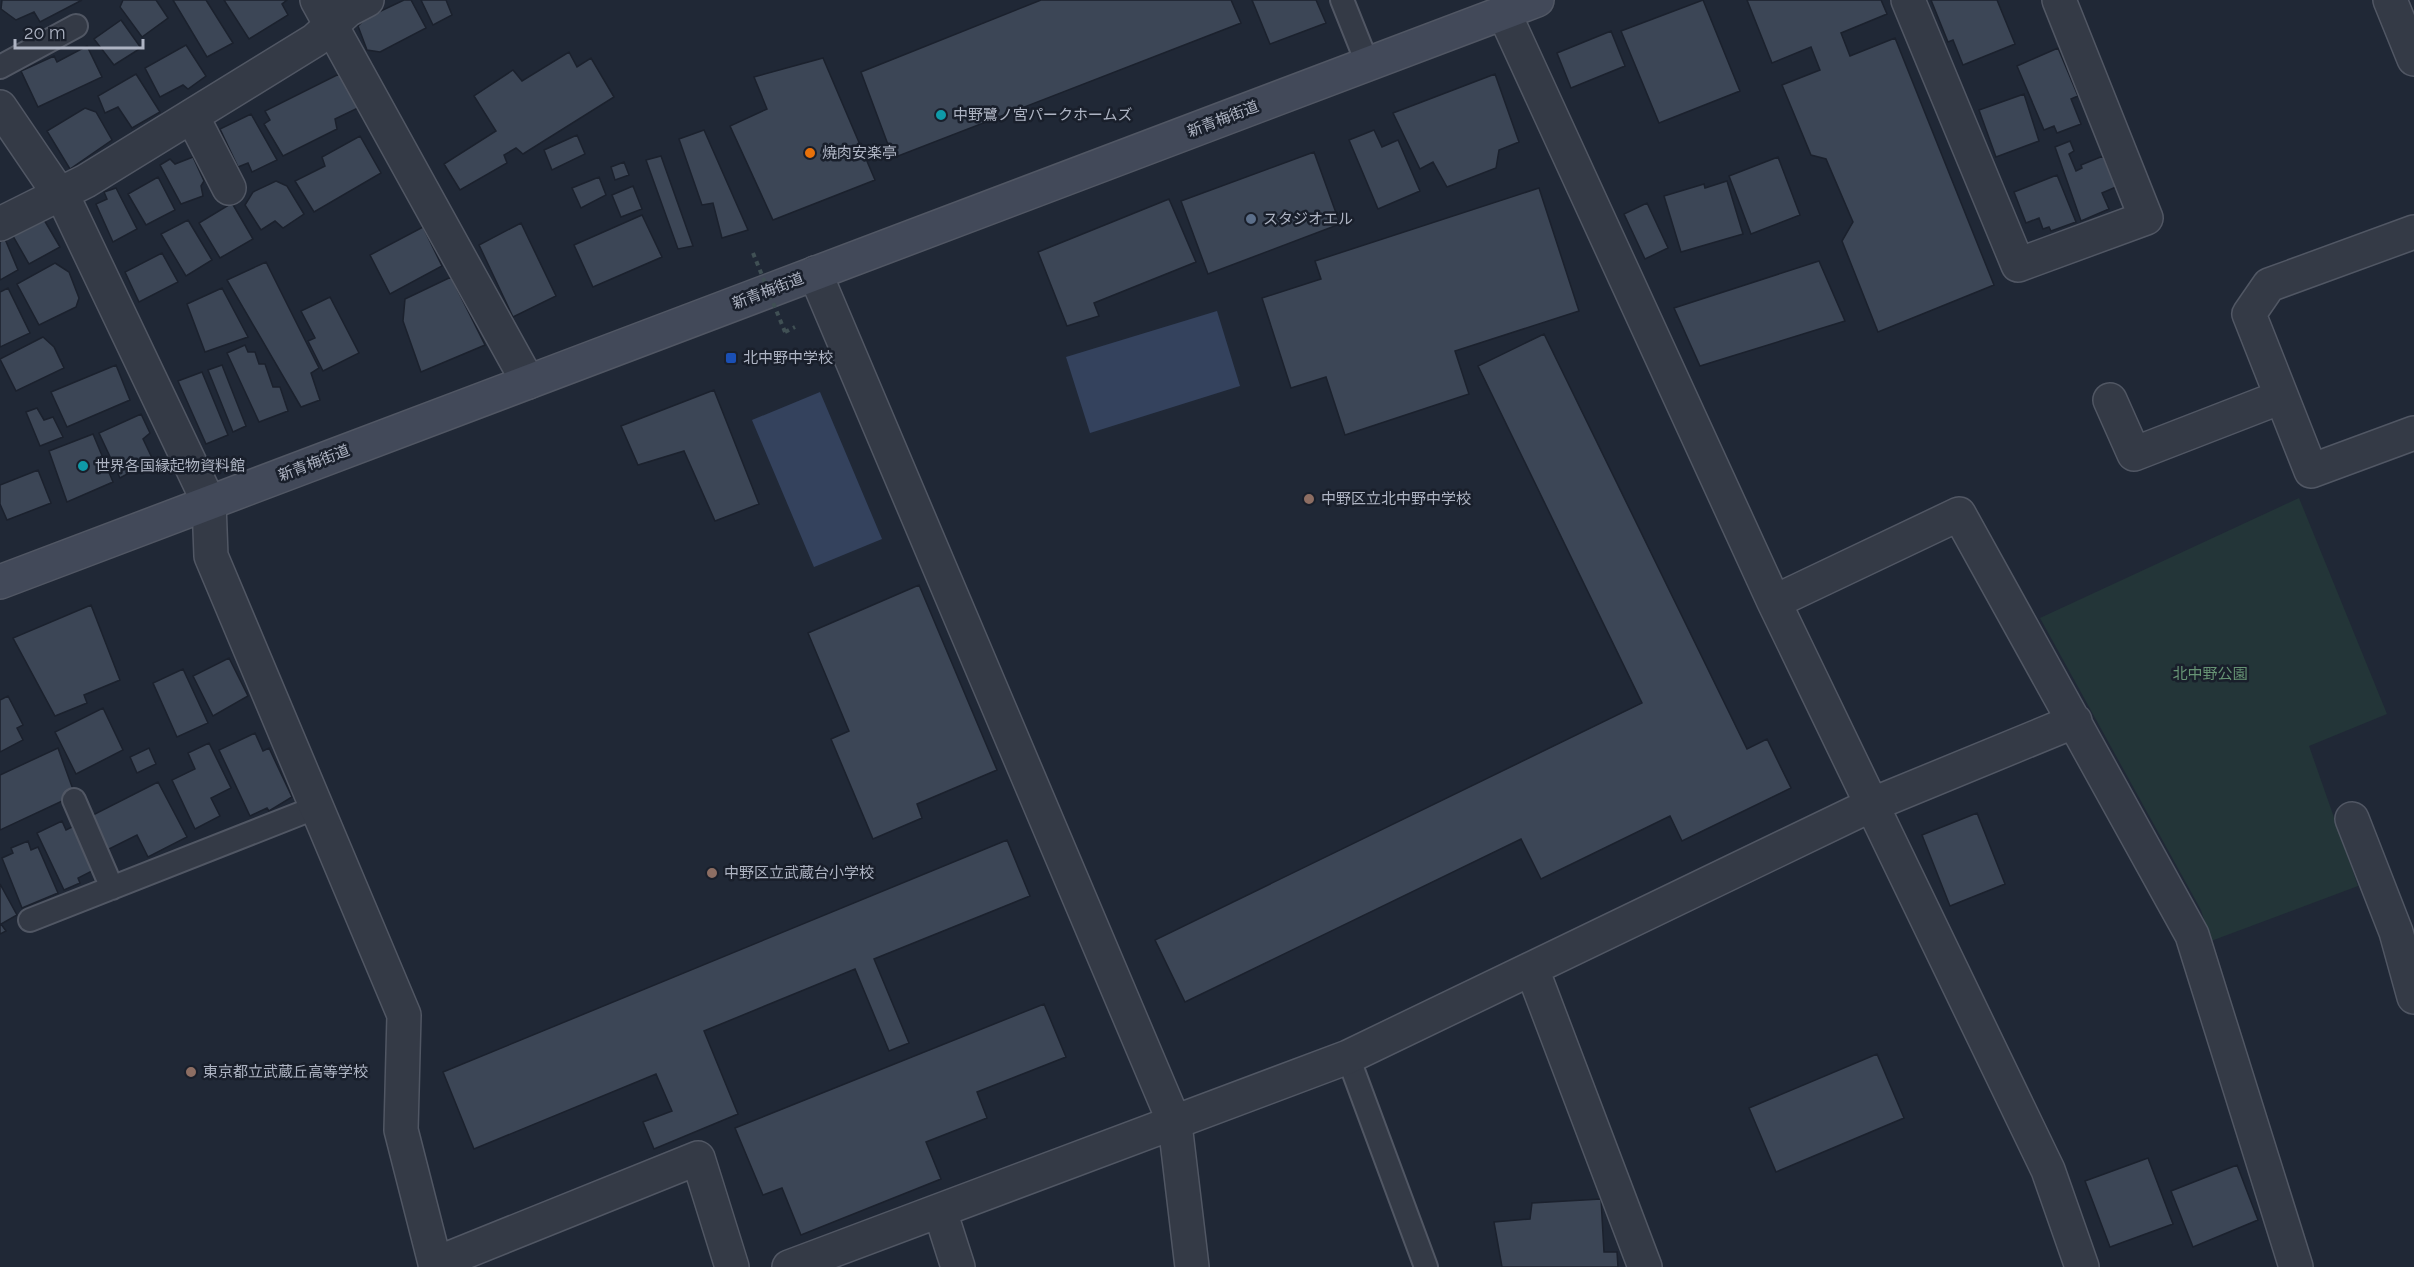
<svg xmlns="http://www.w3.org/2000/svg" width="2414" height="1267" font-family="Raleway,'Noto Sans JP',sans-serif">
	<rect width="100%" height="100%" fill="#202836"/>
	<path fill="#233538" d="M2299,498L2387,714L2309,746L2358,886L2211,941L2201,910L2040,618Z"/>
	<path fill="#34425d" d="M1217,311L1240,386L1090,433L1066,357Z
		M820,392L882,539L814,567L752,420Z"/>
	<path fill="#3c4656" stroke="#1b212d" stroke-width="1.5" d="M2,0H82L40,22L34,12L16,20L1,9Z
		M123,0H156L168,18L142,37L120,7Z
		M173,0H206L233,43L207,57Z
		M224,0H287L282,4L288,15L249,39Z
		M404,0H411L426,28L380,52L367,50L358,26L366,18Z
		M421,0H446L452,15L433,25Z
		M1041,0H1231L1241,23L893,158L861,72Z
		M1252,0H1316L1326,23L1270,44Z
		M1703,0L1740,91L1659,123L1621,31Z
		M1747,0H1881L1887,14L1841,33L1850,56L1895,38L1994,285L1878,332L1842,241L1853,222L1826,159L1811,155L1782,85L1820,70L1811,47L1772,63Z
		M1931,0H1997L2015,44L1963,65L1953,40L1948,42Z
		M121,20L141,48L114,65L94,39Z
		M1611,31L1625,66L1571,88L1557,53Z
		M186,45L206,76L188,89L183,85L160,97L145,68Z
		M87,46L102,77L38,107L21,71L54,56L57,62Z
		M2058,48L2078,96L2071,99L2081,124L2057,133L2054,126L2044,130L2017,66Z
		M569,52L577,67L591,58L614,97L523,154L516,148L504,155L507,163L460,190L444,164L496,131L474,96L513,70L522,81Z
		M823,58L875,180L773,220L730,126L767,109L754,77Z
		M136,74L160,112L132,128L118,107L105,113L98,96Z
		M339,74L358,108L335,119L337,129L283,156L264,124L270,120L265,111Z
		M1495,74L1519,142L1499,150L1496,168L1447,187L1433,162L1420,169L1393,113Z
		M2024,94L2039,141L1996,157L1979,110Z
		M85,108L96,112L112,140L70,169L47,131Z
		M251,114L277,160L252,172L248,163L238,167L220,129Z
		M704,130L748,230L722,238L713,203L702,205L679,139Z
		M1374,130L1382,147L1398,140L1420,191L1378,209L1349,140Z
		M577,135L585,154L552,170L544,150Z
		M360,136L381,173L314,212L295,181L325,166L322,157Z
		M2070,141L2074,151L2069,154L2076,171L2082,168L2081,165L2103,156L2116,187L2102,193L2109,209L2081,221L2055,147Z
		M1314,152L1340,224L1208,274L1181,201Z
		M661,156L693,246L678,249L646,160Z
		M193,157L204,181L201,186L203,196L181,204L160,165L170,159L175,164Z
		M1778,157L1800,215L1751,234L1729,176Z
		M624,162L629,175L615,180L611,167Z
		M2057,175L2076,222L2051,231L2049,227L2043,229L2039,218L2026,223L2014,192Z
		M158,177L175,210L146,225L128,194Z
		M599,177L606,195L581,208L572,188Z
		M276,181L287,186L304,214L283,228L275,221L261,230L245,205L253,192Z
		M1727,181L1743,234L1681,252L1664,196L1704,184L1705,188Z
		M633,186L642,209L621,217L612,195Z
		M116,188L137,229L113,242L96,204L107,199L104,192Z
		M1539,188L1579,311L1455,351L1469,394L1345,435L1326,377L1291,388L1262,298L1321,279L1315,261Z
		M1169,199L1196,262L1094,303L1099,316L1067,326L1038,252Z
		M232,203L253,239L220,258L199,223Z
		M1647,203L1668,248L1645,259L1624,214Z
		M642,215L662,257L593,287L574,245Z
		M43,218L60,247L29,264L13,236Z
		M188,220L212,260L186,276L161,234Z
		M521,223L556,296L513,317L479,245Z
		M423,227L442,266L390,294L370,255Z
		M5,239L18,270L0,280V242Z
		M162,253L178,282L139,302L125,272Z
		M1819,261L1845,321L1700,366L1674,308Z
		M266,262L319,368L311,373L320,400L301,407L227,280Z
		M55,263L69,272L79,298L76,307L39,325L17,284Z
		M451,277L485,345L421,372L403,321L405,299Z
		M8,288L30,333L0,347V292Z
		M222,288L248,337L205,352L187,304Z
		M330,297L359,353L323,371L308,341L315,338L301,311Z
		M1544,334L1747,749L1767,739L1791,788L1682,841L1670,816L1541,879L1521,839L1185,1002L1155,940L1642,703L1478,366Z
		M43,337L54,347L64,368L16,391L0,359Z
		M245,345L248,352H255L259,364H265L273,387H280L288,411L259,422L227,353Z
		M116,365L130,400L67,427L51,392Z
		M222,365L246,426L233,432L208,370Z
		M202,372L228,435L206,444L178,381Z
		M714,390L759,504L715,521L684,451L638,465L621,426Z
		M37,408L44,420L53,417L63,437L40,446L26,412Z
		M141,414L150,433L143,439L153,460L120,478L99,433Z
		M93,434L113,482L67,502L49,451Z
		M38,470L51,503L7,520L0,504V485Z
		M919,585L997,770L917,804L922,818L873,839L831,739L849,731L808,633Z
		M91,605L120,680L84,695L87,703L55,716L13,638Z
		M229,658L248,696L213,716L193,676Z
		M183,669L208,723L177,737L153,683Z
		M8,696L23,725L17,728L23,740L0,752V700Z
		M103,708L123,750L76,774L55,732Z
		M255,733L263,751L269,748L292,797L269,811L267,808L250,816L219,750Z
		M209,743L231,788L211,798L220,816L195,829L172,780L195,769L188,753Z
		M58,748L75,795L0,830V775Z
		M149,748L156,764L137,773L130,757Z
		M158,782L187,837L148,857L137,835L107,850L91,816Z
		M1977,813L2005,884L1950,906L1922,835Z
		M62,821L66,830L74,826L94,870L78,878L80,883L64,890L37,833Z
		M1007,840L1030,896L874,959L909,1043L889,1051L855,969L704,1031L738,1114L654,1149L643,1122L672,1111L656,1074L474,1149L443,1072Z
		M28,841L31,850L38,847L58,893L22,908L2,858L13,853L11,848Z
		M0,884L17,915L1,924L6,931L0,934Z
		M1044,1004L1066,1057L977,1092L987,1118L926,1142L941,1179L801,1235L782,1188L763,1195L735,1128Z
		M1877,1054L1904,1118L1776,1172L1749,1108Z
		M2148,1158L2173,1224L2110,1247L2085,1181Z
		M2237,1165L2258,1220L2193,1247L2171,1191Z
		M1601,1199L1604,1252H1617L1618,1267H1502L1494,1222L1530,1219L1532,1203Z"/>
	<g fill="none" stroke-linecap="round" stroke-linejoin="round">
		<g stroke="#515764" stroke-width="26">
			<path id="service" d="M1342,0L1368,65
				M0,67L76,26
				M74,800L112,888
				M30,920L317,807
				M1348,1057L1426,1267"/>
		</g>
		<g stroke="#515764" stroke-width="36">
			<path id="minor" d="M317,0L528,382
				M1908,0L2018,265L2146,218L2059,0
				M2390,0L2414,59
				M1504,13L1774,602L2048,1170L2082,1267
				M0,107L68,207L209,503L211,556L404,1015L401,1130L436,1267
				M192,116L229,188
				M0,224L86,181L315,40L348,10L367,0
				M2414,232L2269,285L2249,314L2311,471L2414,433
				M815,273L1175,1124L1192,1267
				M2110,400L2134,454L2281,397
				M1774,602L1959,514L2192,935L2296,1267
				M2352,819L2396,932L2414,997
				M1532,969L1645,1267
				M940,1211L958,1267
				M435,1264L698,1158L732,1267
				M789,1267L1348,1057L1871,805L2075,721"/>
		</g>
		<g stroke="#515764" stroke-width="36">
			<path id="secondary" d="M0,582L1537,0"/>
		</g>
		<path stroke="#405054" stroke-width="4" stroke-dasharray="4.5 4.5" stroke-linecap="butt" d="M785,332L795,327"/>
		<use href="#service" stroke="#343a46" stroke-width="22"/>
		<use href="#minor" stroke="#343a46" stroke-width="33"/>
		<use href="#secondary" stroke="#424959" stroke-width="33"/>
		<path stroke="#405054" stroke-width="4" stroke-dasharray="4.5 4.5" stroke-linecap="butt" d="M753,253L785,332"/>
	</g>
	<g fill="#0f9aa8" stroke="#191f2b" stroke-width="2">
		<circle cx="941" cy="115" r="6"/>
		<circle cx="83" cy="466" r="6"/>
	</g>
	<circle fill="#e8710a" stroke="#191f2b" stroke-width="2" cx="810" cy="153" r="6"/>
	<circle fill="#5c6f8a" stroke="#191f2b" stroke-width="2" cx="1251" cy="219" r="6"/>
	<rect fill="#1a4fb4" stroke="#191f2b" stroke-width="2" x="725" y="352" width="12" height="12" rx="3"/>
	<g fill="#8d6e63" stroke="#191f2b" stroke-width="2">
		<circle cx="1309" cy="499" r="6"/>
		<circle cx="712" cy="873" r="6"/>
		<circle cx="191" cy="1072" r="6"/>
	</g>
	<g text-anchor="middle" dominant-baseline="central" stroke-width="5" stroke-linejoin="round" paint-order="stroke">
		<g font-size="15" fill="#aeb4c3" stroke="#191f2b" text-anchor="start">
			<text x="953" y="115">中野鷺ノ宮パークホームズ</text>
			<text x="822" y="153">焼肉安楽亭</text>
			<text x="1263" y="219">スタジオエル</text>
			<text x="743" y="358">北中野中学校</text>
			<text x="95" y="466">世界各国縁起物資料館</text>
			<text x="1321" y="499">中野区立北中野中学校</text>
			<text x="724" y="873">中野区立武蔵台小学校</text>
			<text x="203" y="1072">東京都立武蔵丘高等学校</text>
		</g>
		<g font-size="15" fill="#aeb4c3" stroke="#191f2b">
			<text transform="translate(1223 119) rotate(-21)">新青梅街道</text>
			<text transform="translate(768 291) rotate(-21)">新青梅街道</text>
			<text transform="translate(314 463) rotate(-21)">新青梅街道</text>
		</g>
		<g font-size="15" fill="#669374" stroke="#191f2b">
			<text x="2210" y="674">北中野公園</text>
		</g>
	</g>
	<path d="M15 39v9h128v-9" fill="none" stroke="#aeb4c3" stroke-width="3"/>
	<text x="24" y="39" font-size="18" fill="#aeb4c3" stroke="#191f2b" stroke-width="4.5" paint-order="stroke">20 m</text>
</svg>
